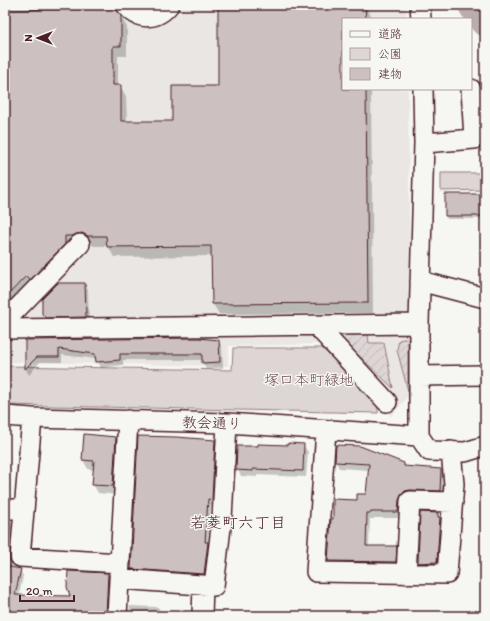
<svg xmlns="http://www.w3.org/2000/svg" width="490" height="621" font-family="Itim,'Klee One',sans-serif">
	<defs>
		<pattern id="garden-furrows" width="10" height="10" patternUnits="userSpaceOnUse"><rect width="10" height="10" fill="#ddd6d5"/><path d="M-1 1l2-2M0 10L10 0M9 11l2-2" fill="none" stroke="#bfb7b7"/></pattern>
	</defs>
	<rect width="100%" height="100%" fill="#f6f6f2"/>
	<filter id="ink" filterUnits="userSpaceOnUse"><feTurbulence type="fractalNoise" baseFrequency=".025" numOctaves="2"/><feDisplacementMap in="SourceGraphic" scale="8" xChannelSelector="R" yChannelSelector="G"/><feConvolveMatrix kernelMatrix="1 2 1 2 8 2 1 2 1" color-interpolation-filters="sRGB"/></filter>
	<g filter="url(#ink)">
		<path fill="#e9e6e3" d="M5,5H406L407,19H343V89H408L411,393L391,416L326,344L229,346L228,366L5,362Z"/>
		<path fill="#ddd6d5" stroke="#947a80" d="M441,173H485V190L441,191Z
			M233,348H322L378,405V413L5,405V366L232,370Z"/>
		<path fill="url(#garden-furrows)" stroke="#947a80" d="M335,333L368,335L369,343H384L393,388Z
			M408,338V391L397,350L399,340Z"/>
		<path fill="#0003" d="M219,5H365L371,16V19H343V89H371L373,313L219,314L213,304L212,256L114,257L108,246H94L89,243L19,299H5V11L121,17L127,27V56H118V86H120L126,96L127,122H173L220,87Z
			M485,195V219H447L446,216Z
			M84,284L88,290L89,323L47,320L43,314Z
			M218,340L222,347L223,368L206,369L203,362V360H123V365L101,368L97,359L62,355V362H40L29,375L26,369V341Z
			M115,437L121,447L118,495L98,493L93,484L94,470L88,469L83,460Z
			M214,441L218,448L215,506H211L208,545L211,550L208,580L136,575L132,569Z
			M303,445L308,452L306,477L257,475V477L241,476L237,469L290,447Z
			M336,462L404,464L406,467L441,470L444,476L443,497L401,518H374V519H370L369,547H396L399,553V568L332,567L329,561L334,520L358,501L367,495L369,470L339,468Z
			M438,514L443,524L440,568H422L419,562Z
			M5,521H12L15,527L12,563L13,568L20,570L23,576L17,605L5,602Z
			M108,574L112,581L110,616H43Z
			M130,606L158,607L162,614V616H129Z"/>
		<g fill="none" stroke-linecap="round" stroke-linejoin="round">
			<path stroke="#bbadae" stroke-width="32" d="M474,5L485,20"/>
		</g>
		<path fill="#ccc1c0" stroke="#4a1f2b" d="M218,5H365L366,19H343V89H366L368,303L212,304L211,246L107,247L106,236H88L82,233L77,234L72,236H65V244L30,280L26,276L5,298V10L84,9V8H115L121,16V46H113V85H121V121H172V86H218Z
			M445,194H485V216H445Z
			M58,283H85L86,317L46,318L42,314V299Z
			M198,338L219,340L220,362L202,363V354H120V360L96,362L95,354L59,349V357H37L25,369V340Z
			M84,434L116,437L113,486L92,485L94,461L82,460Z
			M138,436L176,437L215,440L212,500L208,499L205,542H208L204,574L131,569Z
			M288,443L304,444L303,471L253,469V471L236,470L237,446H258V444L288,445Z
			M336,445L360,446L404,463V466L441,469L440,491L410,490L405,491L401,495L399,500L398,512H371V513H367L366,546H397L396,562L328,561L331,519H333V499L357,500V494H366L369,464L335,462Z
			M420,512L438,513V517H440L437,562L418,563Z
			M5,566L21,569L15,595L70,596L67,587L68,571L108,573L106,616H5Z"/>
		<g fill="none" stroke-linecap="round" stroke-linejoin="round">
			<g stroke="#4a1f2b" stroke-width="22">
				<path id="street" d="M126,5C138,21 157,20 169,5
					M420,5L421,19
					M423,89L424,143L419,324V436L429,451L465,452L485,446
					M424,143L474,139L471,89
					M420,281L485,298
					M5,321L80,244
					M316,325L387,402
					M5,329L419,324
					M419,376L485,375
					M5,416L32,418L227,423L419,436
					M32,418L20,557L120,563
					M326,430L316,572L447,574L454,484L451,451
					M5,509H24
					M406,574L410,501L453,502
					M120,579L214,586L222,519L227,423
					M117,616L128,420
					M202,616L203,585"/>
			</g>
			<use href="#street" stroke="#f6f6f2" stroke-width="19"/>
		</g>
	</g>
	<g text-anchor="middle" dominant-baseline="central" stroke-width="3" stroke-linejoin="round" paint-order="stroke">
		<g font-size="15" fill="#6f4d56" stroke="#f6f6f2">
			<text x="309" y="380">塚口本町緑地</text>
		</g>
		<g font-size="15" fill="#4a1f2b" stroke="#f6f6f2">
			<text transform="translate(212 423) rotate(2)">教会通り</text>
		</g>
		<g font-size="16" fill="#4a1f2b" stroke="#f6f6f2">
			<text x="238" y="522">若菱町六丁目</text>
		</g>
	</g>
	<rect width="490" height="621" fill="none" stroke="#f6f6f2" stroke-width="20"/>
	<rect x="10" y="10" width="470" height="601" fill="none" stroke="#4a1f2b" stroke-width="1.5" filter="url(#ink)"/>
	<rect x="342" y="18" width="130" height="72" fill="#f6f6f2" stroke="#b1a0a2"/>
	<rect x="350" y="31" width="20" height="6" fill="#f6f6f2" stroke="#b1a0a2"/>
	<text x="378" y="38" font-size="12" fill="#4a1f2b">道路</text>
	<rect x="350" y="48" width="20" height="12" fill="#ddd6d5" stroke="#b1a0a2"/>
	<text x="378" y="58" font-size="12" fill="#4a1f2b">公園</text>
	<rect x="350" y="68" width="20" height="12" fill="#ccc1c0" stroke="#b1a0a2"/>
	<text x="378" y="78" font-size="12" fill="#4a1f2b">建物</text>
	<g transform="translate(38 38) rotate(270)" stroke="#f6f6f2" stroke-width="3" paint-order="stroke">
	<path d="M0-3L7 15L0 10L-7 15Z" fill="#4a1f2b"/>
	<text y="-6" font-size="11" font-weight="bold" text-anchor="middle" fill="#4a1f2b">N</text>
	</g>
	<path d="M20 595v6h54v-6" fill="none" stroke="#4a1f2b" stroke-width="2"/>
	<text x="26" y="595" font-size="12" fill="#4a1f2b" stroke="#f6f6f2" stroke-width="3" paint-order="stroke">20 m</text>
</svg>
